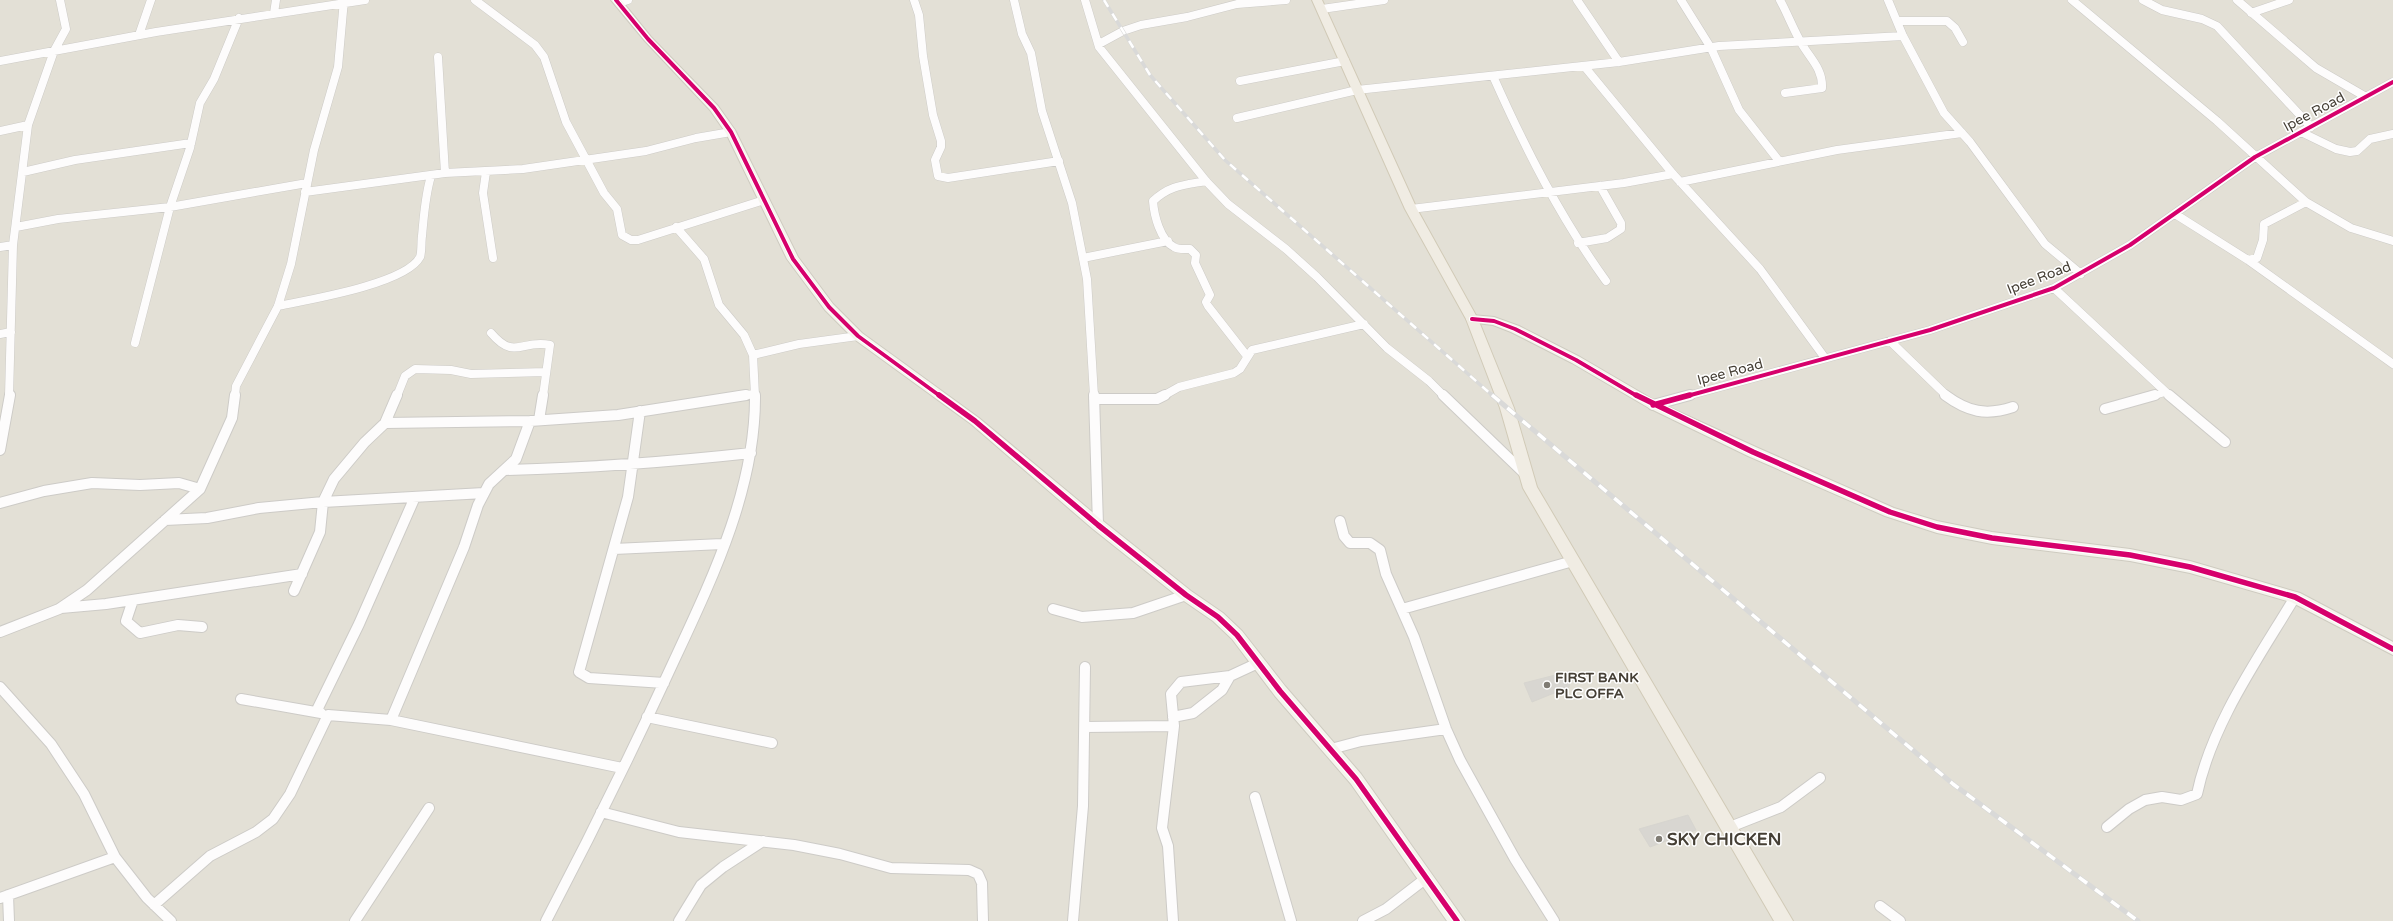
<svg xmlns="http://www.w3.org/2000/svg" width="2393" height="921" font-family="'Varela Round',sans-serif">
	<rect width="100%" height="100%" fill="#efeee9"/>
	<path fill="#e3e0d6" d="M0,0H2393V921H0Z"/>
	<path fill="#d8d6d1" stroke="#d7d5cf" d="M1571,671L1569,687L1532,702L1524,683Z
		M1688,815L1696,830L1650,847L1639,829Z"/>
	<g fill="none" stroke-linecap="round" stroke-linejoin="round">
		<g stroke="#cdcbc7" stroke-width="9">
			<path id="street-far1" d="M475,0L535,45L544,57L566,122L604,193L617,209L622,235L631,240H638L764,200
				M914,0L919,15L923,56L933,115L941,141V147L935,160L938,176L948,178L1059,161
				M1014,0L1022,34L1031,53L1042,111L1072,203L1087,279L1094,396
				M1085,0L1099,47L1206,181L1228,204L1286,249L1317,277L1387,348L1429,381L1444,396
				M1577,0L1619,62
				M1681,0L1711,48L1739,110L1779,161
				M1780,0C1787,13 1792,26 1799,39C1808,57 1823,67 1822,88L1785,93
				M1888,0L1903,36L1944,113L1970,142L2045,244L2081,274
				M2072,0L2217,121L2306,202L2351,228L2393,241
				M2143,0L2162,10L2202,19L2217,26L2311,127
				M2237,0L2316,68L2366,97
				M619,3L628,0
				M1322,9L1384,0
				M274,13L276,0
				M2251,13L2289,0
				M1898,21H1947L1955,28L1963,42
				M139,35L151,0
				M1099,44L1123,31L1141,25L1187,17L1237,4L1286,0
				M438,57L445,173
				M0,61L156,32L365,0
				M1584,66L1673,174L1760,269L1825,358
				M1493,76C1525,148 1560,217 1606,281
				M1240,81L1345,61
				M1237,118L1357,90L1619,62L1719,46L1903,36
				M0,131L28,125
				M2301,132L2336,149L2350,152L2357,151L2370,139L2393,134
				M23,172L75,160L191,143
				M486,172L483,193L493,258
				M1206,181C1184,185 1170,185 1153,201C1154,215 1160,240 1174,247C1179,250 1185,249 1190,249L1196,255L1195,263L1210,295L1206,302L1208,306L1247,356
				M1680,182L1837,150L1962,133
				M305,192L445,173L523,169L646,151L696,138L731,132
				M1411,209L1624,183L1673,174
				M2175,214L2248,260L2393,364
				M16,227L58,219L170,207L307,183
				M676,227L704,259L719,305L744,335L753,355
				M1578,243L1607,238L1621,229V223L1600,186
				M0,247L13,245
				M1083,258L1168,241
				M2248,260L2257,258L2263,240L2264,224L2306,202
				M2054,288L2170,396
				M278,306C307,300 406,284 420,257C422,252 421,242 422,236C424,215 425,196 431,176
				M491,333C515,361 521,339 550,345L543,396
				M0,334L11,332
				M1890,341L1947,396
				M135,343L170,207L190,148L200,103L214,79L239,18
				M9,396L13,245L28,125L54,51L66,29L60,0
				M235,396L236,386L278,306L291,264L314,150L338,67L344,0
				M397,396L405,376L415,369L451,370L471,374L546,372
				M736,396L755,394
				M755,396L753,355L799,344L858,336
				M1163,396L1179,387L1234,373L1240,369L1252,350L1364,324
				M1687,396L1930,330L2054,288L2130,245L2255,157L2393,82
				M2151,396L2165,392"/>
		</g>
		<g stroke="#cdcbc7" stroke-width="12">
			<path id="street" d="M1094,395L1098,525
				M1443,395L1524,473
				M1945,395C1968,412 1986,416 2013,407
				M2169,395L2225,442
				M1094,399H1157L1165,395
				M1653,405L1690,395
				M2105,409L2155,395
				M640,411L628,497L579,672L589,678L664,683
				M539,420L543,395
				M385,423L397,395
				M0,450L10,395
				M505,470C587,468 669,462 751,453
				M0,503L44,491L92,483L140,485L179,483L200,489
				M165,520L207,518L259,508L323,502L484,493
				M1340,521L1344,536L1350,543H1370L1380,550L1386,574L1414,637L1446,729L1460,760L1515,859L1554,921
				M614,549L722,544
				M294,591L320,532L323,502L334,479L365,442L385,423L530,421L618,415L746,395
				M133,600L126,621L140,633L178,625L202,627
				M61,608L106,604L302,574
				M1053,609L1082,617L1133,613L1186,595
				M1402,609L1573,561
				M0,632L59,609L87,590L200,489L232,418L235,395
				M0,687L51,744L84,794L115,857L147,898L171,921
				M241,699L321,713
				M316,712L359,624L415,497
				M647,717L772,743
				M1173,717L1193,713L1222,690L1230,676L1258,663
				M391,720L464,547L478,505L489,484L516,459L530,421
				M1085,727L1174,726
				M1331,749L1361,741L1446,729
				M1255,797L1291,921
				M601,812L679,832L794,845L840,854L891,868L969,870L978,874L982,883L983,921
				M1730,827L1781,807L1820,778
				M2107,827L2129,809L2145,800L2162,797L2181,800L2197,794C2212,723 2258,659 2295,597
				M8,895L9,921
				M0,898L115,857
				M154,905L210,856L256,832L273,819L290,794L328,715L391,720L622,768
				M1880,906L1900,921
				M355,921L429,808
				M546,921C588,841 628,760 666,678C707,589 756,494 755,395
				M679,921L701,885L723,867L763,841
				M1073,921L1083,806L1085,667
				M1173,921L1168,846L1162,828L1174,726L1171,694L1181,682L1230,676
				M1363,921L1386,909L1425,879"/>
		</g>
		<g stroke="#cecbc0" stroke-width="2">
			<path id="secondary" d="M611,0H621L651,37L718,106L735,130L798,257L833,304L862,333L979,418L1103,521L1191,591L1223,613L1242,631L1285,686L1361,774L1465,921H1447L1351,784L1275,696L1232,639L1213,621L1181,599L1093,529L971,424L854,339L825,310L787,259L726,133L710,110L645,41Z
				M1472,315L1494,317L1519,326L1580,357L1657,402L1758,448L1894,508L1937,521L1992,532L2130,549L2190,561L2300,593L2393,642V655L2291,602L2190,573L2130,561L1992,544L1937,533L1885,516L1748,456L1649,408L1572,363L1511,332L1493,325L1468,322L1466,319L1468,316Z"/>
		</g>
		<g stroke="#d1cab7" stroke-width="2">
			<path id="primary" d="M1312,0H1322L1417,209L1478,319L1514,408L1537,487L1793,921H1774L1523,488L1500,408L1466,319L1405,209Z"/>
		</g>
		<use href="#street-far1" stroke="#fdfcfc" stroke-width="8"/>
		<use href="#street" stroke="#fdfcfc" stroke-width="10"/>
		<use href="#secondary" fill="#f6f4ee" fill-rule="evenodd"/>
		<use href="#primary" fill="#f0ece3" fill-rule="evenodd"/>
		<g stroke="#d9d9d8" stroke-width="3.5">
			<path id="rail-far1" d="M1104,0L1150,75L1225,160L1493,396"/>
		</g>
		<g stroke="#d9d9d8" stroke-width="5">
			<path id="rail" d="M1492,395L1953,784L2138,921"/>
		</g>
		<use href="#rail-far1" stroke="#fff" stroke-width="2.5" stroke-dasharray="8" stroke-linecap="butt"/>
		<use href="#rail" stroke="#fff" stroke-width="3.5" stroke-dasharray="10" stroke-linecap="butt"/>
		<g stroke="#fff" stroke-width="6">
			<path id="cycleway-far1" d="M616,0L648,39L714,108L731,132L793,259L829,307L858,336L940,396
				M1472,319L1494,321L1515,329L1576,360L1637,396
				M1687,396L1930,330L2054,288L2130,245L2255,157L2393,82"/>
		</g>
		<g stroke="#fff" stroke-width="8">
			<path id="cycleway" d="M939,395L975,421L1098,525L1186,595L1218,617L1237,635L1280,691L1356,779L1457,921
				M1636,395L1753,452L1890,512L1937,527L1992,538L2130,555L2190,567L2295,597L2393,649
				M1653,405L1690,395"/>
		</g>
		<use href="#cycleway-far1" stroke="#d6006c" stroke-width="4"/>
		<use href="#cycleway" stroke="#d6006c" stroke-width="5.5"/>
	</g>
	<g fill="#807c74" stroke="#fff" stroke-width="1.5">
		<circle cx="1547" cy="685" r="4"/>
		<circle cx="1659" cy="839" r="4"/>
	</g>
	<g text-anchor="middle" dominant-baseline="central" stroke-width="3" stroke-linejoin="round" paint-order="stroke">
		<g font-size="14" fill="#453f35" stroke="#fff">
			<text transform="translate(2314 112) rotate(-28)">Ipee Road</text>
			<text transform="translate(2039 278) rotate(-21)">Ipee Road</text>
			<text transform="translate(1730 372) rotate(-15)">Ipee Road</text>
		</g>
		<g font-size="14" font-weight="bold" fill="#453f35" stroke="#fff" text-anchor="start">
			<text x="1555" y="677">FIRST BANK<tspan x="1555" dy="16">PLC OFFA</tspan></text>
		</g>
		<g font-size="17" font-weight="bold" fill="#453f35" stroke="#fff" text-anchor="start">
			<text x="1667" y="839">SKY CHICKEN</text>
		</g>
	</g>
</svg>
